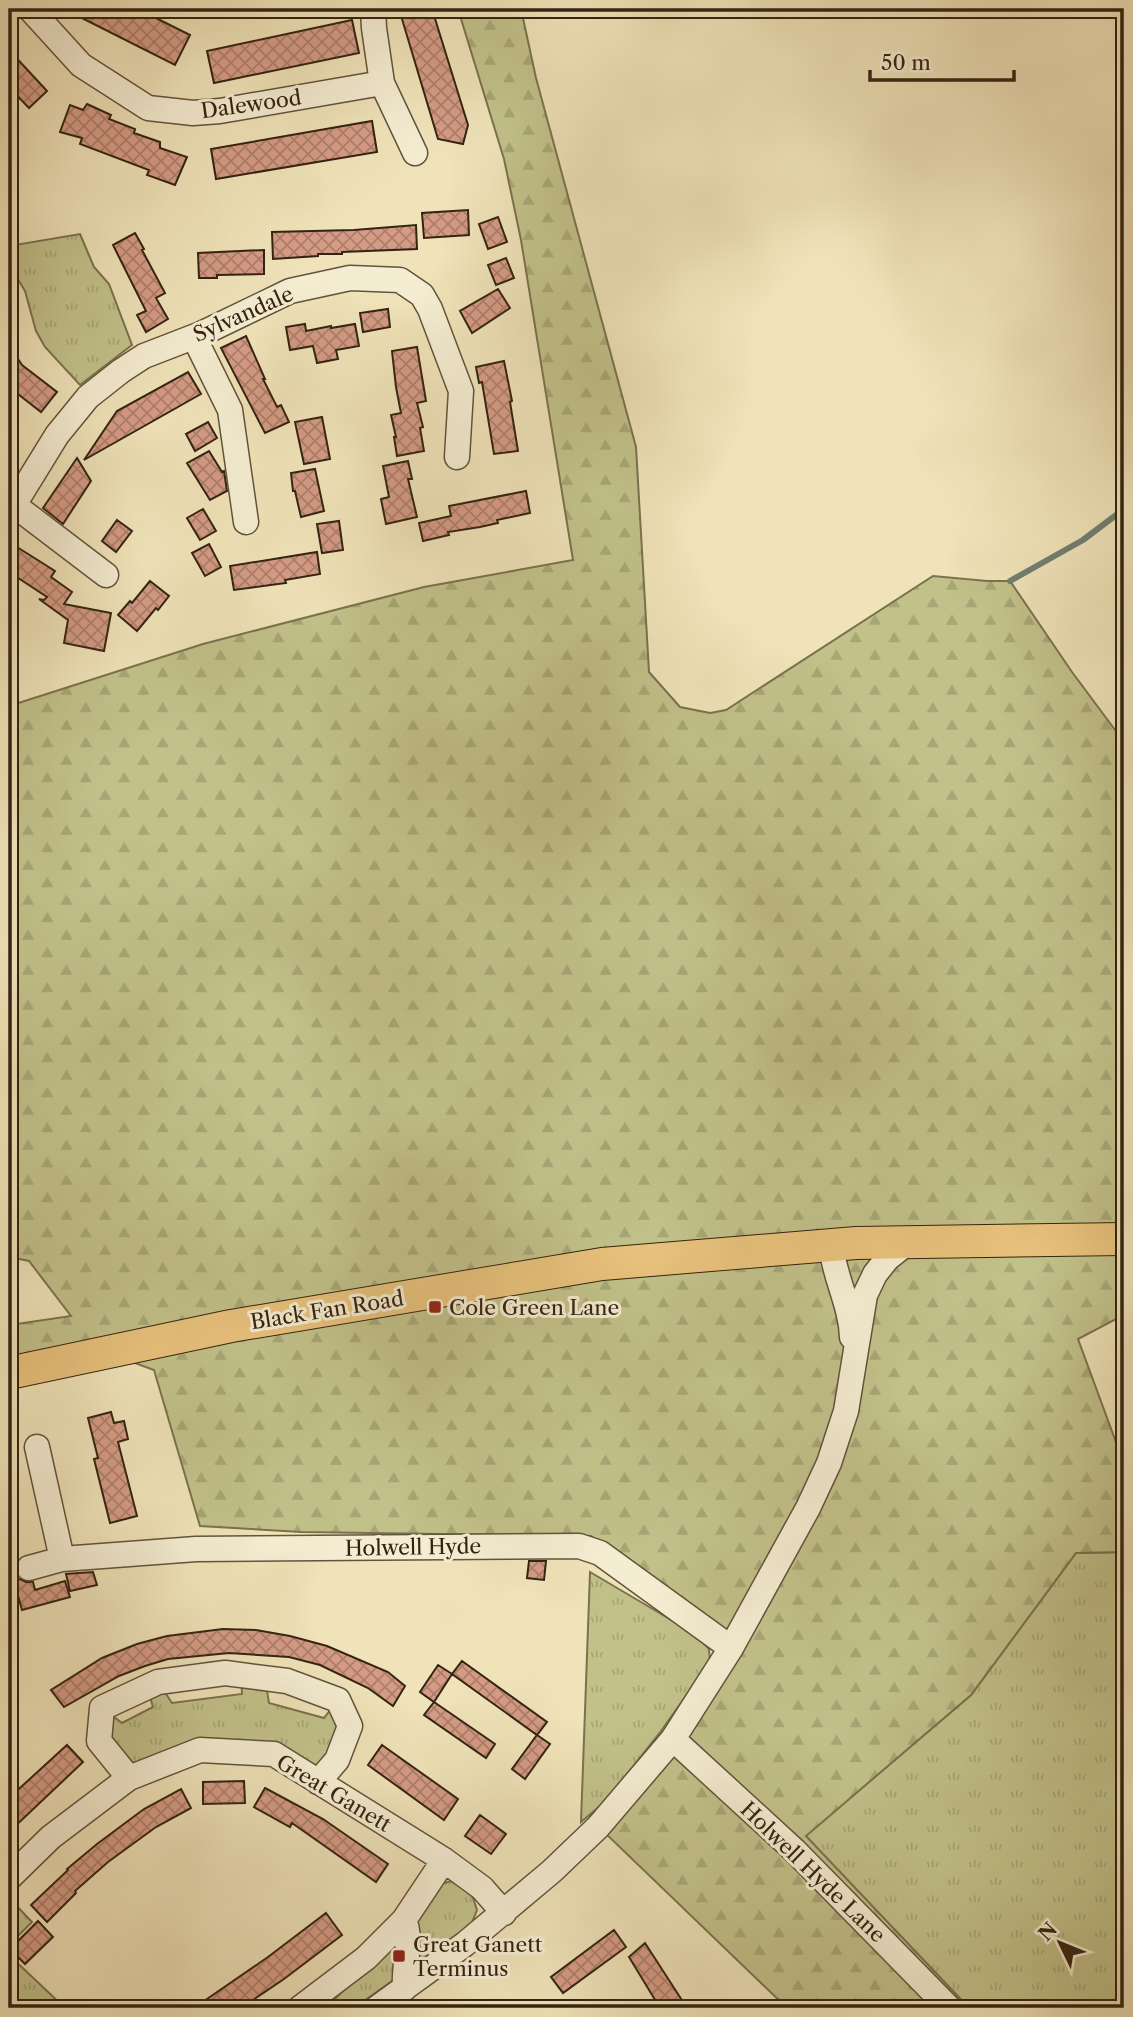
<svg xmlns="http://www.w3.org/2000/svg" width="1133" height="2017" font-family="'Libre Caslon Text',serif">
	<defs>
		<pattern id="grass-tufts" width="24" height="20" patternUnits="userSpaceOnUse" patternTransform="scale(1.75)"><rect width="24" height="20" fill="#c2c18a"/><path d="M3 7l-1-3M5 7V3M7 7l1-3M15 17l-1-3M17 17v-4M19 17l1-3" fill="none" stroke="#a7a676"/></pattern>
		<pattern id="forest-firs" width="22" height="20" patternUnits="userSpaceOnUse" patternTransform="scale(1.75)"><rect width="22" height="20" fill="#c2c18a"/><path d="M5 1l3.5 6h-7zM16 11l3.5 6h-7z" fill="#a7a676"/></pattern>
		<pattern id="building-cross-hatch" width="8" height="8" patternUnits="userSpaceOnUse" patternTransform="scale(1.75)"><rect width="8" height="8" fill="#d59b85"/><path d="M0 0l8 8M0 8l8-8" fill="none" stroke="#ad7e6b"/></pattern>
	</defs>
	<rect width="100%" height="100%" fill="#f0e3b9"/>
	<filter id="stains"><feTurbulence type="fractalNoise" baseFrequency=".00286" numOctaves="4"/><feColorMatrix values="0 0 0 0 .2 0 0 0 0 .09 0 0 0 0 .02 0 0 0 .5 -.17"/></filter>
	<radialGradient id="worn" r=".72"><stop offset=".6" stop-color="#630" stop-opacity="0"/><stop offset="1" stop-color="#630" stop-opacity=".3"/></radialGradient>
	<path fill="url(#grass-tufts)" stroke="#7a724e" stroke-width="2" d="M80,234L94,267L109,284L132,345L80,385L45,347L36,331L25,291L9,265V246Z
		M1124,1552V2008H969L805,1836L971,1695L1076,1553Z
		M590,1572L695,1634L709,1649L710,1662L661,1731L606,1801L581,1822Z
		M241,1675L265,1678L269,1703L324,1718L338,1700L350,1726L318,1782L274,1754L200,1750L129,1778L99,1741L102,1708L122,1723L153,1707L147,1687L158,1682L172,1703L242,1694Z
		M451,1881L471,1892L477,1910L471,1925L354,2008H323L330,2004L394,1939L433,1886Z
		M11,1900L32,1922L9,1945V1903Z
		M9,1955L65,2008H9Z"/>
	<path fill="url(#forest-firs)" stroke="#7a724e" stroke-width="2" d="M458,9H521L536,78L636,447L649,672L680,707L710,713L726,710L933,576L987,581H1010L1072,672L1124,742V1315L1078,1339L1124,1464V1552L1076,1553L971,1695L806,1836L969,2008H787L604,1832L745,1643L591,1536L301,1532L200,1526L154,1370L89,1346L9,1359V1325L71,1316L29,1261L9,1257V706L203,644L424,587L573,560L521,240L504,159Z"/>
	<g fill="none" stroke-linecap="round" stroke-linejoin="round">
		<path stroke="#717f73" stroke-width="6" d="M1010,581L1083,540L1124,509"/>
	</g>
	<path fill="url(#building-cross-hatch)" stroke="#332311" stroke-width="2" d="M64,9H138L190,35L175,65Z
		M399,9H432L468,125L463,144L438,139Z
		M352,20L359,53L214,83L207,51Z
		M9,50L47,91L29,108L9,87Z
		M87,104L111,115L109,119L135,129L134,133L160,142V148L187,157L175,185L147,175L149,170L80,144L82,138L60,132L70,105L83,110Z
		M372,121L377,152L216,179L211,149Z
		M468,210L469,235L424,238L422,213Z
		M498,217L507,242L488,249L479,224Z
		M416,225L417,249L342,252V254H318V256L273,259L272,232L354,230Z
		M135,233L144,249L142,250L165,293L156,298L168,319L146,332L137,315L146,311L113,245Z
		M264,250V274L217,275V278H199L198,253Z
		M506,258L514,278L496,285L488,265Z
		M498,289L510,308L472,333L460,311Z
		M388,309L390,327L363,332L360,313Z
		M305,324L306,331L331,326V328L355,324L359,346L336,350L338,359L317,363L313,346L290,350L286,327Z
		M246,336L265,379H263L277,407L281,405L289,422L265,433L221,348Z
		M9,345L22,365L57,392L41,412L9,387Z
		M417,347L426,401L417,403L423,427L420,428L424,451L397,456L394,437H396L391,415L401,413L396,387L392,351Z
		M504,361L512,401L510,402L518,451L494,454L482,382L479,383L476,367Z
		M188,372L201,394L84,460L117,411Z
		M322,417L330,459L304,464L295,422Z
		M208,422L217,438L195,451L186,434Z
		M209,451L222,472L224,471L227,491L210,500L187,463Z
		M77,458L91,481L63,524L43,508Z
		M408,461L412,479H408L417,517L386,524L381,499L389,497L383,466Z
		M315,469L324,511L301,517L295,491H293L291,473Z
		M526,491L530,513L497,520L498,523L480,527L448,532L449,535L423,541L419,523L451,516L449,506Z
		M203,509L216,531L200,540L187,518Z
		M117,520L132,531L116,552L102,541Z
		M339,521L343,550L322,553L317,524Z
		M209,544L221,567L205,576L192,553Z
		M17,547L55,571L51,577L72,592L64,604L111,613L104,651L64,643L68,620L39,599L44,600L47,597L9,572V559Z
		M317,552L320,574L285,580L286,583L234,590L230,566Z
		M150,581L169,596L158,610L156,608L137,631L118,615L130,601L132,603Z
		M111,1412L114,1423L124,1421L128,1439L118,1442L137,1516L110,1523L94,1459L98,1458L88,1418Z
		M529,1561H546L544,1580L527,1578Z
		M93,1572L97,1585L70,1591L66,1574Z
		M20,1579L26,1582H33L35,1590L65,1581L70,1597L22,1610L14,1581Z
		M223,1629L256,1630L290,1636L327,1646L388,1672L405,1686L393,1706L368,1688L320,1665L289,1657L229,1653L168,1659L145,1666L119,1676L64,1707L51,1690L102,1658L137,1644L167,1636Z
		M462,1661L547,1722L537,1735L452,1674Z
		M438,1665L452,1674L434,1702L420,1692Z
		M434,1702L495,1744L486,1758L424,1715Z
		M537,1735L550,1744L525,1779L512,1769Z
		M67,1745L83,1762L9,1832V1798Z
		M382,1745L458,1799L444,1820L368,1765Z
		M244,1781L245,1803L203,1804V1782Z
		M265,1788L323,1819L388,1864L376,1882L292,1823L290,1827L254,1807Z
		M181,1789L191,1808L156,1827L108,1862L75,1891L76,1893L47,1922L31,1905L68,1870L67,1869L97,1844L144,1809Z
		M480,1815L506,1834L491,1854L465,1836Z
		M326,1913L342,1935L284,1979L241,2008H194L268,1957Z
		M38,1921L53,1937L25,1964L10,1949Z
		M614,1930L626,1947L563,1993L551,1977Z
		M645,1943L687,2008H660L629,1957Z"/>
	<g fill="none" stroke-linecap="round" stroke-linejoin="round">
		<g stroke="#62533b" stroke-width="27">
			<path id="minor" d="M30,9L81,65L148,108L193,113L220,111L382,83L374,28L373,9
				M382,83L415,153
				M194,337L230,410L246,522
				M14,505L106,575
				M9,513L57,435L88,397L121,371L144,356L201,334L290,291L350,278L400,280L422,295L430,309L461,391L457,457
				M831,1245C834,1277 851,1305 852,1337
				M37,1447L62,1559
				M29,1568L62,1559L196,1549L579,1546L600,1553L731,1648
				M673,1739L794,1850L949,2008
				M129,1778L99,1741L102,1708L158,1682L225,1673L287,1681L338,1700L350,1726L337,1760L318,1782
				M9,1878L51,1837L129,1778L200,1750L274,1754L444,1860L482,1888L504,1913
				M404,1920C413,1940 403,1966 405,1988
				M300,2008L366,1958L404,1920L444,1860
				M377,2008L465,1944L552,1871L598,1827L673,1739L731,1648L808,1508L829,1463L846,1411L865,1295L875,1274L887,1259L902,1247L912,1242"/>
		</g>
		<g stroke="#332311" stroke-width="34">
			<path id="major" d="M9,1373L231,1326L602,1264L856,1243L1124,1239"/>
		</g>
		<use href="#minor" stroke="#f5edd2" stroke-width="24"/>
		<use href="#major" stroke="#e8c27c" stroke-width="32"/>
	</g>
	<g fill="#8f2418" stroke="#f5edd2" stroke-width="2.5">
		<rect x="428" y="1300" width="14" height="14" rx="3.5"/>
		<rect x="392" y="1949" width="14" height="14" rx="3.5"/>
	</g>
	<g text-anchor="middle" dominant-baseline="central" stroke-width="6" stroke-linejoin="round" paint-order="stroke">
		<g font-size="21" fill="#332311" stroke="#f5edd2">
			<text transform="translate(251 104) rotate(-8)">Dalewood</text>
			<text transform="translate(243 314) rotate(-24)">Sylvandale</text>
			<text transform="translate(327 1310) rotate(-9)">Black Fan Road</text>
			<text transform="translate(413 1547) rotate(-1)">Holwell Hyde</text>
			<text transform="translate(334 1793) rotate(31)">Great Ganett</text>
			<text transform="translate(813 1872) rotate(44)">Holwell Hyde Lane</text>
		</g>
		<g font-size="21" fill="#332311" stroke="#f5edd2" text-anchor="start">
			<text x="449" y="1307">Cole Green Lane</text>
			<text x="413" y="1944">Great Ganett<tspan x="413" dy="24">Terminus</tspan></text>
		</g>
	</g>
	<rect width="1133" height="2017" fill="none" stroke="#f0e3b9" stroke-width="35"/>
	<rect x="10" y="10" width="1112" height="1996" fill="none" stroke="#332311" stroke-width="3.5"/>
	<rect x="18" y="18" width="1098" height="1982" fill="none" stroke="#332311" stroke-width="2"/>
	<g transform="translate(1060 1943) rotate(313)" stroke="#f5edd2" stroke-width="5" paint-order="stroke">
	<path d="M0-5L12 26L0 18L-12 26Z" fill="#332311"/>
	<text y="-10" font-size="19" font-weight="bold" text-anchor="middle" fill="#332311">N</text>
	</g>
	<path d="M870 70v10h144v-10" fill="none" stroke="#332311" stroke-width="3.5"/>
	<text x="881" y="70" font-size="21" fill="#332311" stroke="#f5edd2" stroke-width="5" paint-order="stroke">50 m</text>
	<rect width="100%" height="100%" filter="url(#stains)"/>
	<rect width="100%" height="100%" fill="url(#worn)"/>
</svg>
